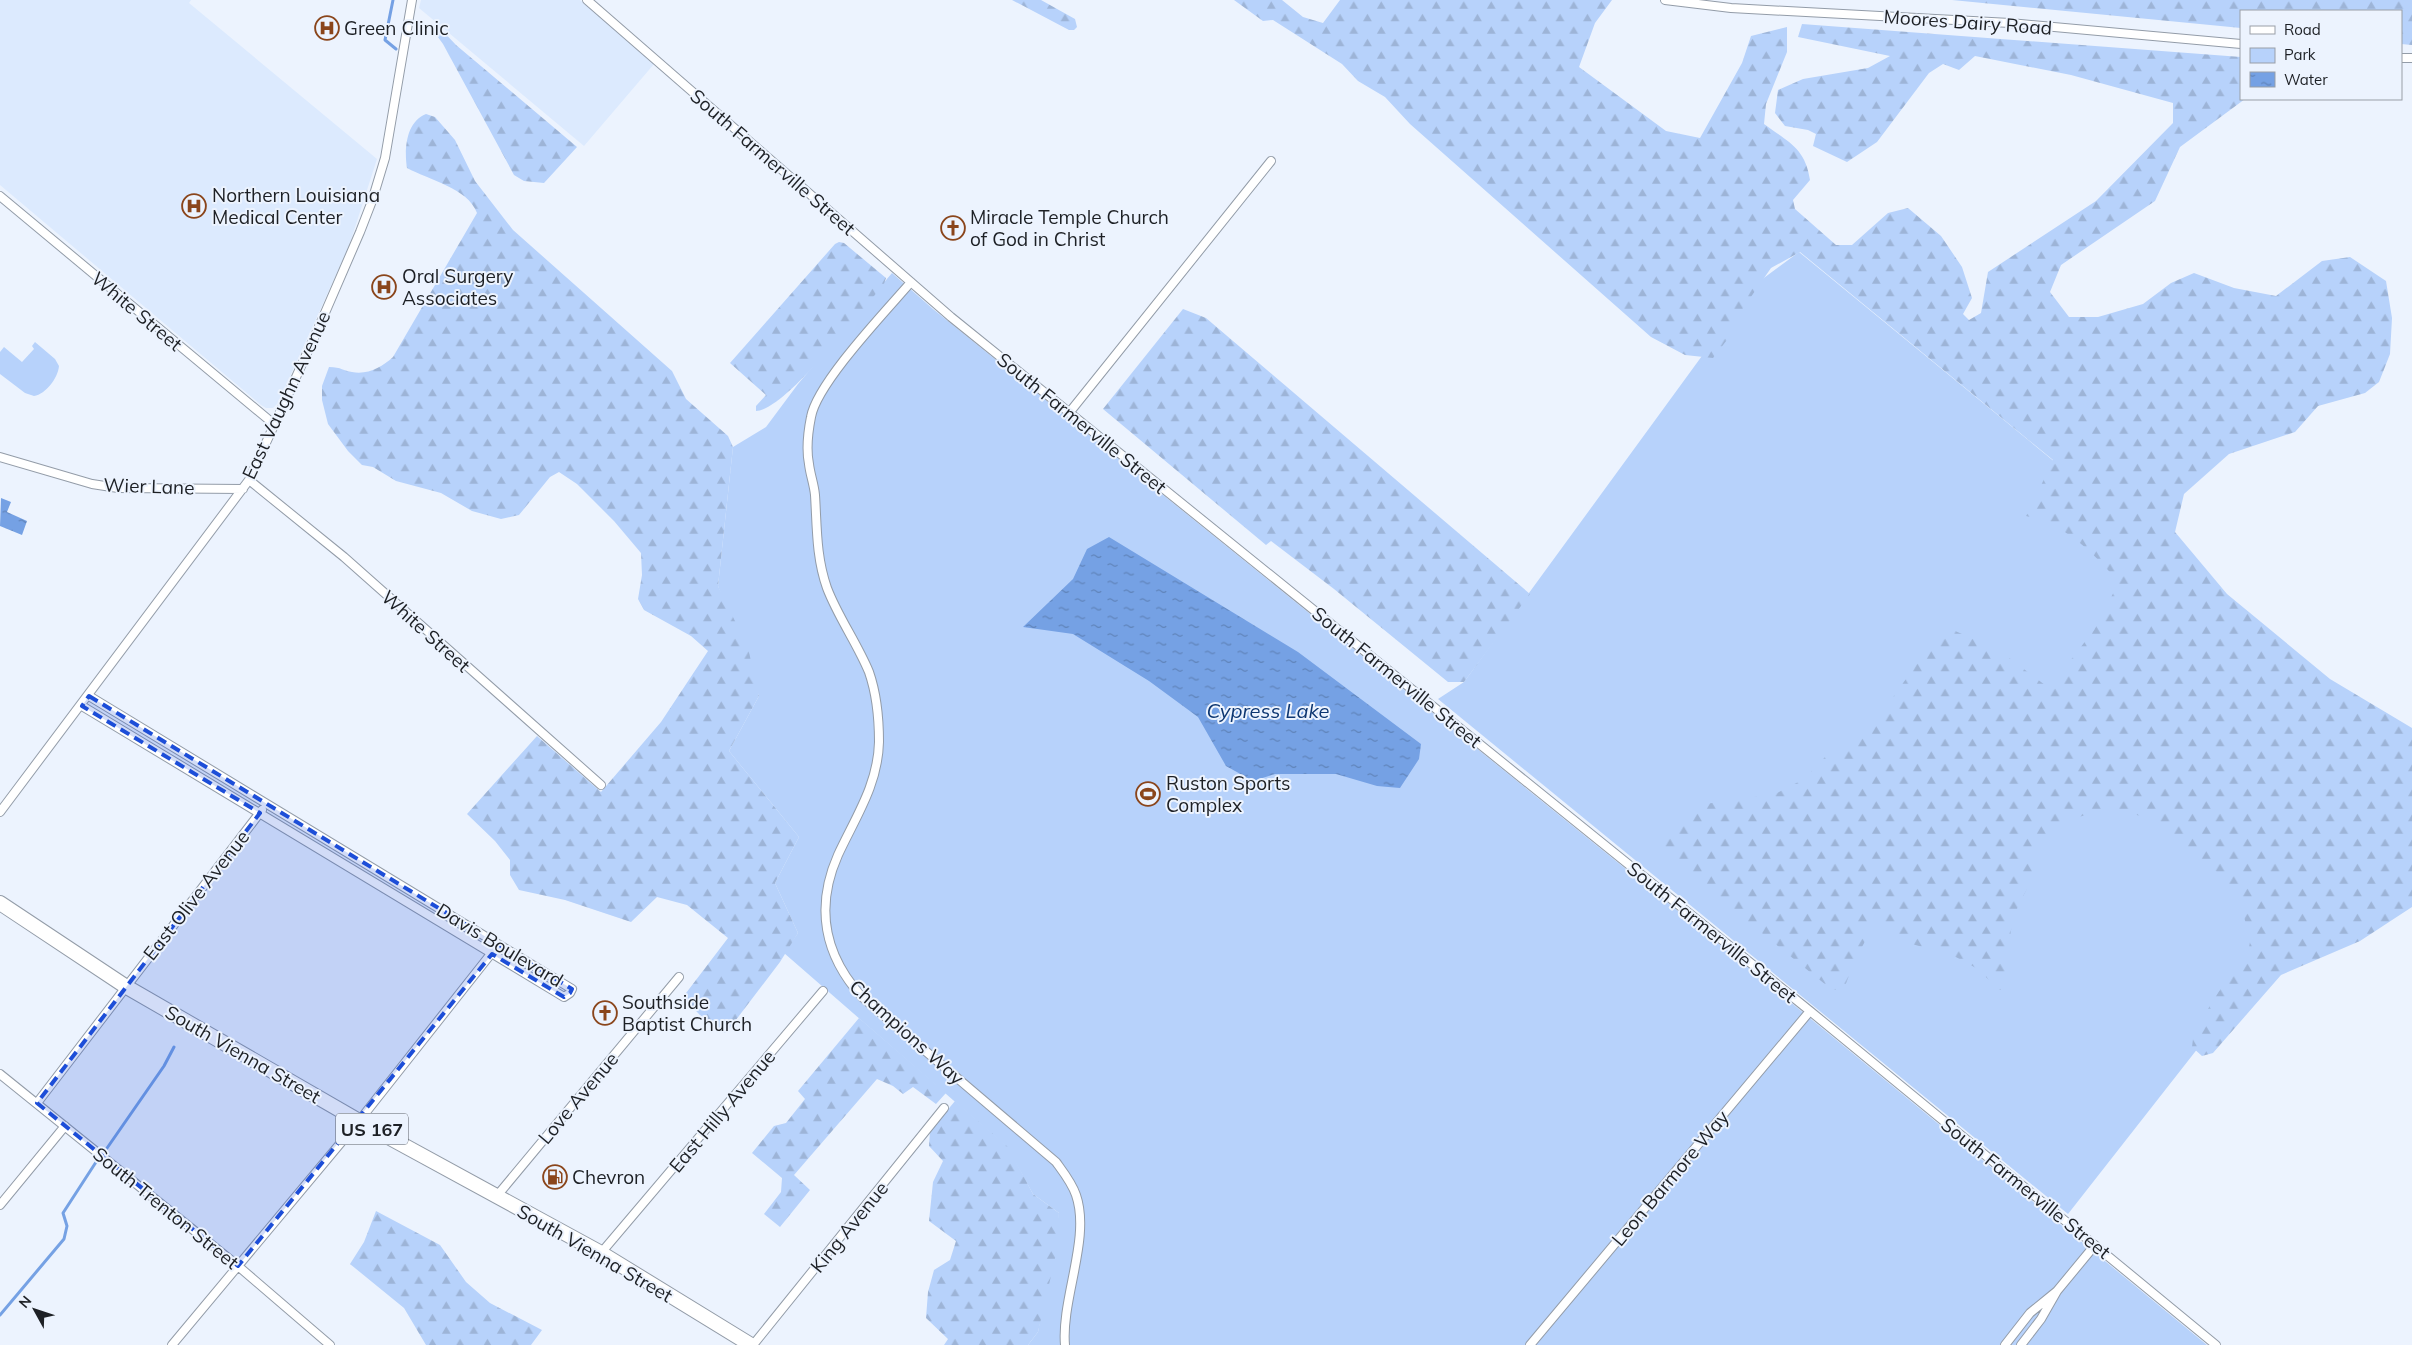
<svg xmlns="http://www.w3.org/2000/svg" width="2412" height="1345" font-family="Mulish,sans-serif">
	<defs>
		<pattern id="forest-firs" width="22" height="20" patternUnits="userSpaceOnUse" patternTransform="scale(1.25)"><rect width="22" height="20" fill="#b7d2fb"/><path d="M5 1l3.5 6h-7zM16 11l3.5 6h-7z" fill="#9db4d7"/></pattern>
		<pattern id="water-ripples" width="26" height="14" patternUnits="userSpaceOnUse" patternTransform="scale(1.25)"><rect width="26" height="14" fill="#75a1e4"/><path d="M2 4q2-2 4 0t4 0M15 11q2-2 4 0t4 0" fill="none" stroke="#5f83b9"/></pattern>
	</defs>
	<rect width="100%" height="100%" fill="#ecf3fe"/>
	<path fill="#dceafe" d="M0,0H191L189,3L377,159L349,246L278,403L273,408H266L261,405L0,185Z
		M421,0H580L654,64L584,146L419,8Z"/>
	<path fill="#b7d2fb" d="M1799,252L2412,755V775L2068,1214L1438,699L1464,682L1753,286Z
		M892,273L933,309L1783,996L2207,1345H1028L1038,1332L1059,1213L1033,1194L1007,1147L784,953L798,933L775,883L799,837L729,751L759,696L718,586L733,447L766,427L798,384Z
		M35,342L55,359L59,366C58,378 46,394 34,396L25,393L0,374V352L4,347L22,362L34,349L32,346Z"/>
	<path fill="url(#forest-firs)" d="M1012,0H1041L1075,19L1077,27L1074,30H1069Z
		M1234,0H1282L1303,17L1323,23L1340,0H1612L1595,23L1579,67L1666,131L1700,138L1742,63L1751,36L1787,27V52L1766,104L1764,124C1788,142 1805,147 1810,180L1793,200L1795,209L1836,245H1852L1888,213L1908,208L1941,236L1962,267L1972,298L1963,314L1969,320L1981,313L1988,272L2096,201L2173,123V103L2071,75L1975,56L1959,70L1943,64L1929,73L1877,142L1847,162L1813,146L1816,134L1808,130L1785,126L1775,113L1778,90L1803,79L1868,68L1890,56L1798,37L1802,24L2241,57V99H2245L2180,147L2155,201L2061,265L2050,292L2069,317H2098L2143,304L2171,283L2194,273L2234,288L2276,296L2322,261L2350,257L2386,281L2392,318L2390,354L2379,382L2365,393L2318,406L2295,432L2229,454L2184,494L2175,532L2227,594L2330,679L2412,728V907L2360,941L2281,975L2213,1053L2202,1056L2192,1047L2193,1039C2200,1025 2207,1009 2216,996C2227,978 2247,964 2250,942C2251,937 2248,929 2246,924C2236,884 2218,871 2187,849C2180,844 2175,836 2169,830C2160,822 2129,811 2116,810C2094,808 2049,827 2035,845C2028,852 2033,862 2033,870C2031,886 2021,897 2016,912C2007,936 2009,961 2007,987L2000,990L1976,968L1954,956L1905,942L1876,921L1856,958L1843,991L1831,989L1660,851L1658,845L1691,811L1705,804L1775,794L1804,779L1826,756L1873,725L1936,637L1953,630L2000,651L2049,688L2094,630L2119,582C2092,552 2067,525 2026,516L2025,510L2037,494L2053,460L1800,252L1771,268L1737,317L1730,336L1713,358L1685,355L1651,337L1410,124L1385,97L1358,81L1342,64L1273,20L1263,21Z
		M1952,0H2412V45L2401,44V11H2241V28Z
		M439,27L456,45L577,147L544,183L524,181L514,175L443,44L432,29Z
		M426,114L435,117L455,140L475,181L513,230L672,371L686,399L728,436L733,447L718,586L748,648L759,696L729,751L799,837L775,883L798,933L780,962L726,1033L713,1029L683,997L728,938L687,905L657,897L631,922L565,900L519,890L510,875V860L495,841L467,814L537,736L601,792L661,722L708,651L691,636L644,610L638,599L642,575L641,553L614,521L577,484L559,472L550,477L519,515L501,519L472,511L441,493L396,481L373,467L362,465L348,451L328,424L322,400V386L329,367C342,367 343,371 352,372C368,375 382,367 393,357L477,213C468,188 429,180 407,168C404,149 406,122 426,114Z
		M839,242L844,243L886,278L884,284C863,308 785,411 756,411V406L766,395L730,363L835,244Z
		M1183,309L1206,318L1530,594L1464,682H1448L1334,589L1271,541L1266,545L1103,409Z
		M859,1018L946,1093L936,1104L913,1087L903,1094L893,1086L877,1079L794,1175L810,1190L780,1227L764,1214L781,1192L782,1178L752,1153L774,1126L786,1123L805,1099L798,1091Z
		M955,1101L1008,1147L1033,1194L1059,1213L1057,1250L1038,1332L1028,1345H944L948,1339L926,1318L928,1292L934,1270L950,1260L956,1241L929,1221L933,1182L943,1161L929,1146L930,1131Z
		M376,1211L440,1245L466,1282L490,1303L542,1330L531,1345H426L404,1308L350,1264L364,1242Z"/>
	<path fill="url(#water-ripples)" d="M1,498L11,502L7,512L27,521L22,535L0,526Z
		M1109,537L1298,652L1421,744L1419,759L1400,788L1377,786L1336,774H1275L1253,781L1226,766L1198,717L1149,681L1073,634L1023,627L1073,579L1087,549Z"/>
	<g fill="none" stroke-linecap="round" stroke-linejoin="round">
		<path stroke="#75a1e4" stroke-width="3" d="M393,0L385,40L396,49
			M105,1151L164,1066L174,1047
			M0,1315L64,1239L67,1226L63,1213L98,1159"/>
		<g stroke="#939ca8" stroke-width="10">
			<path id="minor" d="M587,0L951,317L1810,1011L2216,1345
				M1665,0L1731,8L2010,23L2241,44
				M2401,58H2412
				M0,196L275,425
				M911,282C886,311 817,383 811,417C808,432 806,449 809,464C810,474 814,484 815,495C817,526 816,557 827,588C838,617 857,643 869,672C877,695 879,718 879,742C878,785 855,818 838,855C815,907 824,955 862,997L1056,1162C1064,1173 1072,1183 1076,1195C1091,1238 1061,1299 1065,1345
				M1069,413L1271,161
				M0,457L92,484L118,488L243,489
				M249,480L344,557L601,785
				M82,706L564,997L570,993L572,989L89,696
				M0,812L249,480L318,329L360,232L372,201L385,158L412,0
				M0,1074L238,1266L330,1345
				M37,1103L262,810
				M496,1197L679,977
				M0,1205L65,1126
				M601,1253L823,991
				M172,1345L359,1121L494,950
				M753,1345L944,1108
				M1530,1345L1810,1011
				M2005,1345L2030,1313L2057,1291L2095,1245
				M2021,1345L2041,1319L2057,1291"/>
		</g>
		<g stroke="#939ca8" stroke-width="16">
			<path id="trunk" d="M0,903L125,986L359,1121L601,1253L751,1345"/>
		</g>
		<use href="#minor" stroke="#fff" stroke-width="8"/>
		<use href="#trunk" stroke="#fff" stroke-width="14"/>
	</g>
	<path fill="#1d4ed8" fill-opacity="0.2" stroke="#1d4ed8" stroke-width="4" stroke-dasharray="10 6" stroke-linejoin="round" d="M89,696L572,989L570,993L564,997L492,954L238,1266L37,1103L260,813L82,706Z"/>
	<defs>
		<g id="hospital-ring" transform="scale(1.25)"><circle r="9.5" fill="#ecf3fe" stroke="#8a451b" stroke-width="1.5"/><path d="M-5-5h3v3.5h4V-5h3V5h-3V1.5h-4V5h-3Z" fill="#8a451b"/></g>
		<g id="church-ring" transform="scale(1.25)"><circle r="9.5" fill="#ecf3fe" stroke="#8a451b" stroke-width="1.5"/><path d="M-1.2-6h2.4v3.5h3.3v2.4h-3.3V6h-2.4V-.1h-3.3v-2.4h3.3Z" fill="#8a451b"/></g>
		<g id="stadium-ring" transform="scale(1.25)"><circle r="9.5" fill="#ecf3fe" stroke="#8a451b" stroke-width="1.5"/><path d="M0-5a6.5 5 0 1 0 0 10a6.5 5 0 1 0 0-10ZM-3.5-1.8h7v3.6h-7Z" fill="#8a451b"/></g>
		<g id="fuel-ring" transform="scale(1.25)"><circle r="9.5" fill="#ecf3fe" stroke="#8a451b" stroke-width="1.5"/><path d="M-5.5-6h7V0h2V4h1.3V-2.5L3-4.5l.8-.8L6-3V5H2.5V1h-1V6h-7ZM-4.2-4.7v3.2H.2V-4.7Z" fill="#8a451b"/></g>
	</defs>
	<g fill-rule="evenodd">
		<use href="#hospital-ring" x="327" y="28"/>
		<use href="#hospital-ring" x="194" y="206"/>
		<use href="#church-ring" x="953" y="228"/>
		<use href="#hospital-ring" x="384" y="287"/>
		<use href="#stadium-ring" x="1148" y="794"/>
		<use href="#church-ring" x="605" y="1013"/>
		<use href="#fuel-ring" x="555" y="1177"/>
	</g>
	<g text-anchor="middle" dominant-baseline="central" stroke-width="4" stroke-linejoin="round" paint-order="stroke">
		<rect fill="#ecf3fe" stroke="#5b5f66" stroke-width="1" x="336" y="1113.5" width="72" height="31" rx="4"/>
		<g font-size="18" font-weight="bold" fill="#1d2025">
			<text x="372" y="1129">US 167</text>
		</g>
		<g font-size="19" fill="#1d2025" stroke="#ecf3fe">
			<text transform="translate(1968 22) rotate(4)">Moores Dairy Road</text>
			<text transform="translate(773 162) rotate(41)">South Farmerville Street</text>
			<text transform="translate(137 311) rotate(40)">White Street</text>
			<text transform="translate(286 395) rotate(-65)">East Vaughn Avenue</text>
			<text transform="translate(1082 423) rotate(39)">South Farmerville Street</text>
			<text transform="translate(149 486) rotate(2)">Wier Lane</text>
			<text transform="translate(426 631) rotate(42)">White Street</text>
			<text transform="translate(1397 677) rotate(39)">South Farmerville Street</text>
			<text transform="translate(196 895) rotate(-52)">East Olive Avenue</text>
			<text transform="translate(1712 932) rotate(39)">South Farmerville Street</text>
			<text transform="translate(500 945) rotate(31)">Davis Boulevard</text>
			<text transform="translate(907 1032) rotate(42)">Champions Way</text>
			<text transform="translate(243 1054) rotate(30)">South Vienna Street</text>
			<text transform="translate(578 1098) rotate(-50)">Love Avenue</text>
			<text transform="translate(722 1111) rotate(-50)">East Hilly Avenue</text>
			<text transform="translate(1670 1178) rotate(-50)">Leon Barmore Way</text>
			<text transform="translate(2026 1188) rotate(39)">South Farmerville Street</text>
			<text transform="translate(166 1208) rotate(39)">South Trenton Street</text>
			<text transform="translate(849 1227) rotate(-51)">King Avenue</text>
			<text transform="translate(595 1253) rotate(30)">South Vienna Street</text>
		</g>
		<g font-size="19" fill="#1d2025" stroke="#ecf3fe" text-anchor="start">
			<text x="344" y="28">Green Clinic</text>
			<text x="212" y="195">Northern Louisiana<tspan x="212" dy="22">Medical Center</tspan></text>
			<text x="970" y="217">Miracle Temple Church<tspan x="970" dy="22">of God in Christ</tspan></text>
			<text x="402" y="276">Oral Surgery<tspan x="402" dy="22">Associates</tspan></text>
			<text x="1166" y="783">Ruston Sports<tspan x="1166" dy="22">Complex</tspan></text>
			<text x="622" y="1002">Southside<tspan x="622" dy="22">Baptist Church</tspan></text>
			<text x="572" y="1177">Chevron</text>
		</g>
		<g font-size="20" font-style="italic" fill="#0d3671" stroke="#ecf3fe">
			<text x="1268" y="710">Cypress Lake</text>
		</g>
	</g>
	<rect x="2240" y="10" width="162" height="90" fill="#ecf3fe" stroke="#999fa7"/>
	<rect x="2250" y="26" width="25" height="8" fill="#ffffff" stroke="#999fa7"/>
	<text x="2284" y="35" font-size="15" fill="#1d2025">Road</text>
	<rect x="2250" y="48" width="25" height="15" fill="#b7d2fb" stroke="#999fa7"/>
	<text x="2284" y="60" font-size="15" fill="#1d2025">Park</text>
	<rect x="2250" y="72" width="25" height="15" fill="url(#water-ripples)" stroke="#999fa7"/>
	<text x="2284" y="85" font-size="15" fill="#1d2025">Water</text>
	<g transform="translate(35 1310) rotate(310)" stroke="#ecf3fe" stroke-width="4" paint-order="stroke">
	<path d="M0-4L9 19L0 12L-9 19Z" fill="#1d2025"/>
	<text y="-8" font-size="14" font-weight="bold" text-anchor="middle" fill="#1d2025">N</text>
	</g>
</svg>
